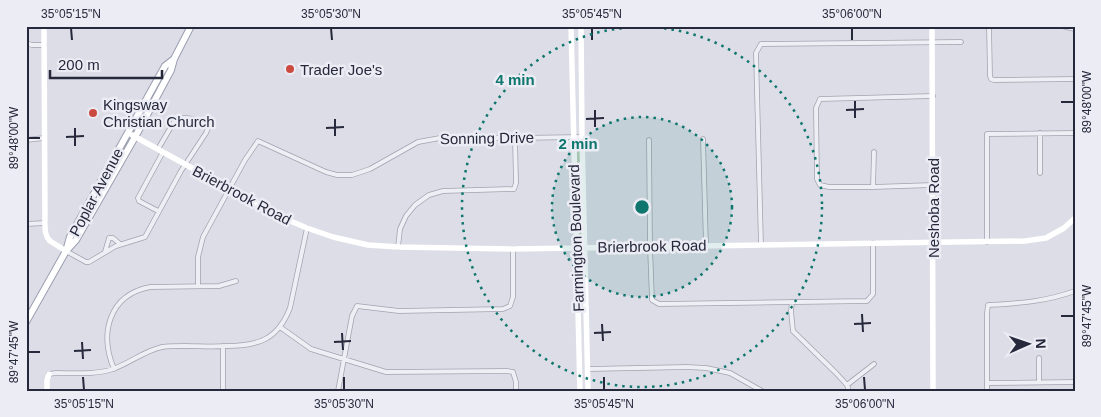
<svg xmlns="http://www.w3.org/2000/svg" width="1101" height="417" font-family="Arial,sans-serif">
	<rect width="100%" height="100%" fill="#dcdde6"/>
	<path fill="#bdd0bd" d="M577,141L580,142L582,238L581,240L580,239L577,206Z"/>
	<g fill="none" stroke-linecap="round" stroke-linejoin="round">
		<g stroke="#a2a3b0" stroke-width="5.5">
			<path id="street" d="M989,26L990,76L991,79L994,80L1075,79
				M1062,26L1075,29
				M26,43L32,45H44
				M1040,133V173
				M703,139L706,246
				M26,140L44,138
				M649,140L650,247L652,300L659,304L867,301L873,294V243
				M933,185L873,187H829L820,185L817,179L816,108L820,99L933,96
				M873,187L874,152
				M158,211L139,201L138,198L163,152
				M26,224L45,223
				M987,242V134L1075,133
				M761,245L756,53L761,44L961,42
				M398,247L400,229L406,216L415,205L429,195L443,191L514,189L516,183L515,138
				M66,251L86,262H89L116,246L145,237L181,171L206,133L209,126V124C200,120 184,115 175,120L158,149
				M105,252L109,238H113L120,244
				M198,286V257L203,237L245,160L258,141L326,172L337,175H352L370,169L418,142L440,138H515L582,137
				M792,302L791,311L793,331L836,373L847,385L849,391
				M280,327L311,349L386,372L507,371L513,372L516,382V391
				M223,346V391
				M114,369C99,333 109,295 150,287L219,286L236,281
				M588,369L687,367L706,368L730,373L762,391
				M49,374L56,373C74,373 95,375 113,369C130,363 144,351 162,347C169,346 177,346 185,346C199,346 213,347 227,346C259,346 278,339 290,308L307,228
				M1039,382V358
				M987,383L1075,382
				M847,385L874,364
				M338,391L352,316L357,306L399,311L503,309L510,306L513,297V249
				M987,391V313L988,305C1021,303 1044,302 1075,291"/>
		</g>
		<g stroke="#9b9fb1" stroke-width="8">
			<path id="primary" d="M67,250L76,240L135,137L171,70L174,59L191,26
				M26,322L66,251L70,237L165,66L174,59"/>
		</g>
		<use href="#street" stroke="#eeeff4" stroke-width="4"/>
		<path stroke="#fff" stroke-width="5.5" d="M44,26L45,223C45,230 45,236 50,241L66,251
			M571,26L580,391
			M581,26L582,137L588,391
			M932,26L933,391
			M132,135L281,217L307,228L333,237L368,245L398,247L513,249L1025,241L1046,238L1064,228L1075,218
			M47,391V380L49,374"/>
		<use href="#primary" stroke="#fff" stroke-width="6"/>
	</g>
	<path fill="none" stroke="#26293c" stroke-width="2" d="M71,28L72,40M331,28L332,40M592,28V40M852,28V40M855,101V118M1061,102H1074M595,110V127M846,110L864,109M335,119V136M586,119L604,118M75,128V146M326,128L344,127M66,137L84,136M28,138H40M862,314L863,332M1061,316H1074M602,324L603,341M854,324L871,323M342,333L343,350M594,333L611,332M82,342L83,359M334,342L351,341M74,351L91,350M28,352H40M83,377L84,390M344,377V390M604,377V390M864,377L865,390"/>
	<circle cx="642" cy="207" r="90" fill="#0f766e" fill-opacity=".12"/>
	<g fill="none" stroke="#0f766e" stroke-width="2.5" stroke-dasharray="2.5 5">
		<circle cx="642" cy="207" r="90"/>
		<circle cx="642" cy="207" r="180"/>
	</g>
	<g fill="#cb4b40" stroke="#ebecf4" stroke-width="2">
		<circle cx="290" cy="69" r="5"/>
		<circle cx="93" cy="113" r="5"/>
	</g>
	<g text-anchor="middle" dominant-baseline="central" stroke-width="5" stroke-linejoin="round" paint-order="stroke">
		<g font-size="15" fill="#26293c" stroke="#ebecf4" text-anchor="start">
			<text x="300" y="69">Trader Joe's</text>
			<text x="103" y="104">Kingsway<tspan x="103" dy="17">Christian Church</tspan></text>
		</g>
		<g font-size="15" fill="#26293c" stroke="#ebecf4">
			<text transform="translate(487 138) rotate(-1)">Sonning Drive</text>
			<text transform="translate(96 192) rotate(-62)">Poplar Avenue</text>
			<text transform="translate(242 195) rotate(28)">Brierbrook Road</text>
			<text transform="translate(933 208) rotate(-90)">Neshoba Road</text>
			<text transform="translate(576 238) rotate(-92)">Farmington Boulevard</text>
			<text transform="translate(652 246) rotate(-1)">Brierbrook Road</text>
		</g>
	</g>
	<circle cx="642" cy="207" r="8" fill="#0f766e" stroke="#ebecf4" stroke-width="2.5"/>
	<g font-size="15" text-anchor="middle" font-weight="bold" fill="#0f766e" stroke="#ebecf4" stroke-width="5" stroke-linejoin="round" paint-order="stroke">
		<text x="515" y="85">4 min</text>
		<text x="578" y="149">2 min</text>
	</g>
	<rect width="1101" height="417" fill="none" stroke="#ebecf4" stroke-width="55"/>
	<g transform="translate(1028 344) rotate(88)" stroke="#ebecf4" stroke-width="4" paint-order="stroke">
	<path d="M0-4L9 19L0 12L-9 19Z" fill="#26293c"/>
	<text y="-8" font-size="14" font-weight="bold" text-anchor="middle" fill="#26293c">N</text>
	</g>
	<path d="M50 70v8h112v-8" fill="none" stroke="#26293c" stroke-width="2.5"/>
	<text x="58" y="70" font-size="15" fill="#26293c" stroke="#ebecf4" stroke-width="4" paint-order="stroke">200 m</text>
	<rect x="28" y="28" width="1046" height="362" fill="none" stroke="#26293c" stroke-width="2"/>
	<g font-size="12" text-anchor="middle" fill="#26293c">
		<text x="71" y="18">35°05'15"N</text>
		<text x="331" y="18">35°05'30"N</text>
		<text x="592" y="18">35°05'45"N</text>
		<text x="852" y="18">35°06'00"N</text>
		<text transform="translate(1087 102) rotate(-90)" y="4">89°48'00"W</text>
		<text transform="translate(14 138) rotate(-90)" y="4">89°48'00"W</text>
		<text transform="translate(1087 316) rotate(-90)" y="4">89°47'45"W</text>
		<text transform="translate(14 352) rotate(-90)" y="4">89°47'45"W</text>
		<text x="84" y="408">35°05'15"N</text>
		<text x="344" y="408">35°05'30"N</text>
		<text x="604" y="408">35°05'45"N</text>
		<text x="865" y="408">35°06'00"N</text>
	</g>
</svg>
